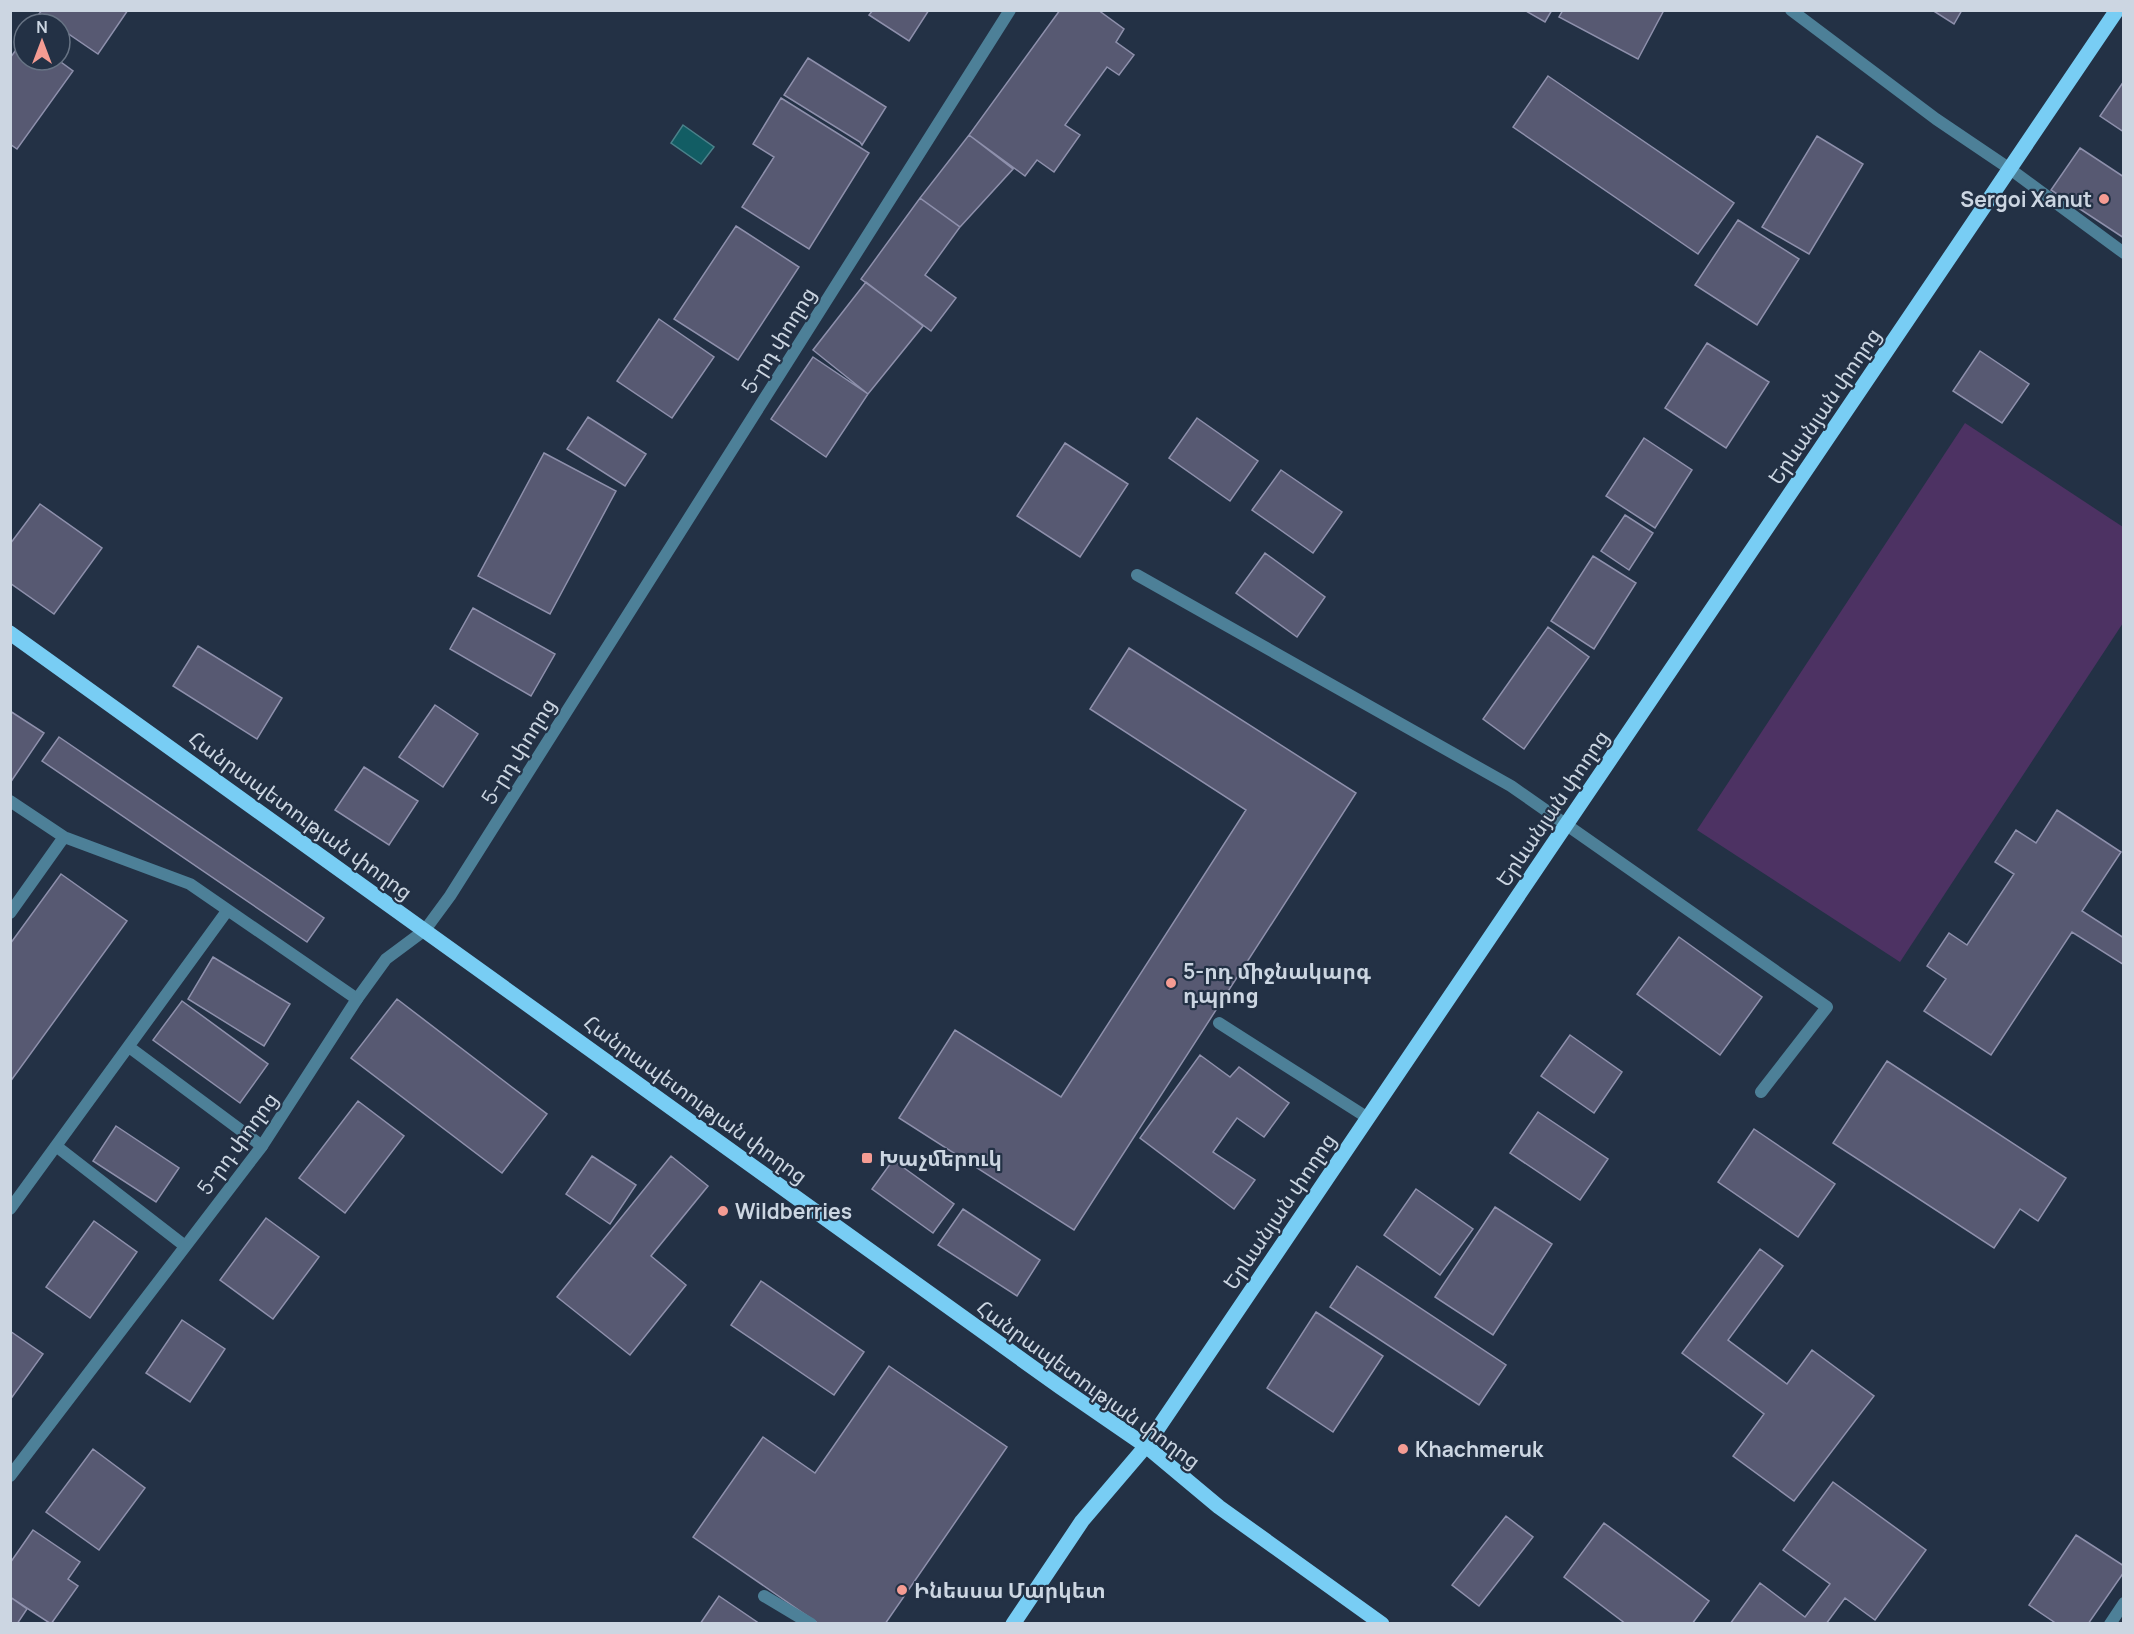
<svg xmlns="http://www.w3.org/2000/svg" width="2134" height="1634" font-family="Manrope,'Noto Sans Armenian',sans-serif">
	<rect width="100%" height="100%" fill="#233145"/>
	<path fill="#4d3263" d="M1965,423L2123,527V623L1900,962L1697,830Z"/>
	<path fill="#125d64" stroke="#4a818a" stroke-width="1.5" d="M683,125L714,147L701,164L671,143Z"/>
	<path fill="#575972" stroke="#8e90ac" stroke-width="1.5" d="M42,10H128L98,54L60,28V24H54L39,14Z
		M873,10H929L909,41L869,15Z
		M1060,10H1098L1124,29L1116,42L1134,55L1119,75L1107,67L1065,125L1080,135L1054,172L1037,160L1025,176L969,135Z
		M1524,10H1552L1545,22Z
		M1563,10H1664L1638,59L1559,17Z
		M1932,10H1962L1954,24Z
		M24,39V60H58L73,71L17,149L10,144V58Z
		M808,58L886,107L862,145L860,142L784,95Z
		M1548,76L1734,203L1698,254L1513,127Z
		M2124,81V132L2100,116Z
		M781,98L869,153L809,249L742,207L774,157L753,144Z
		M969,135L1013,169L960,227L920,198Z
		M1817,136L1863,164L1809,254L1762,227Z
		M2080,148L2124,177V238L2051,190Z
		M920,198L960,227L925,275L956,298L931,331L861,279Z
		M1738,220L1799,259L1757,325L1695,285Z
		M736,226L799,267L738,360L674,319Z
		M866,282L923,326L868,394L813,350Z
		M659,319L714,357L672,418L617,381Z
		M1707,343L1769,382L1726,448L1665,408Z
		M1980,351L2029,384L2002,423L1953,391Z
		M813,357L868,394L826,457L771,419Z
		M588,417L646,454L625,486L567,449Z
		M1197,418L1258,461L1230,501L1169,458Z
		M1644,438L1692,470L1655,528L1606,496Z
		M1065,443L1128,484L1080,557L1017,516Z
		M544,453L616,491L550,614L478,576Z
		M1281,470L1342,512L1313,553L1252,510Z
		M40,504L102,548L54,614L10,583V544Z
		M1625,515L1653,533L1629,570L1601,551Z
		M1265,553L1325,597L1297,637L1236,593Z
		M1593,556L1636,583L1594,649L1551,621Z
		M473,608L555,654L531,696L450,649Z
		M1548,627L1589,657L1524,749L1483,719Z
		M198,646L282,698L257,739L173,686Z
		M1129,648L1356,793L1074,1230L899,1118L955,1030L1061,1097L1246,810L1090,709Z
		M435,705L478,734L443,787L399,757Z
		M10,711L44,733L10,783Z
		M59,737L324,918L307,942L42,761Z
		M364,767L418,801L389,845L335,810Z
		M2057,810L2121,852L2082,911L2124,938V965L2072,932L1991,1055L1924,1011L1946,979L1927,966L1949,933L1967,945L2014,874L1995,862L2016,830L2036,843Z
		M61,874L127,921L10,1082V944Z
		M1679,937L1762,997L1720,1055L1637,994Z
		M213,957L290,1004L264,1046L188,999Z
		M397,999L547,1114L502,1173L351,1058Z
		M182,1001L268,1064L240,1103L153,1040Z
		M1570,1035L1622,1072L1594,1113L1541,1076Z
		M1200,1055L1230,1077L1239,1067L1289,1103L1264,1137L1237,1118L1213,1152L1255,1180L1234,1209L1140,1138Z
		M1887,1061L2066,1178L2038,1221L2020,1209L1994,1248L1833,1143Z
		M358,1101L404,1136L345,1213L299,1178Z
		M1538,1112L1608,1159L1580,1200L1510,1153Z
		M116,1126L179,1168L156,1202L93,1161Z
		M1754,1129L1835,1184L1798,1237L1718,1182Z
		M592,1156L636,1185L610,1224L566,1194Z
		M671,1156L708,1186L651,1256L686,1285L630,1355L557,1297Z
		M893,1160L954,1204L933,1233L872,1189Z
		M1416,1189L1473,1229L1440,1275L1384,1235Z
		M1495,1207L1552,1244L1493,1335L1435,1297Z
		M963,1209L1040,1260L1017,1296L938,1245Z
		M266,1218L319,1257L273,1319L220,1280Z
		M94,1221L137,1252L90,1318L46,1287Z
		M1760,1249L1783,1266L1728,1340L1787,1384L1812,1350L1874,1396L1794,1501L1733,1456L1764,1414L1682,1353Z
		M1357,1266L1506,1365L1479,1405L1330,1307Z
		M761,1281L864,1352L834,1395L731,1325Z
		M1316,1312L1383,1356L1333,1432L1267,1388Z
		M182,1320L225,1349L190,1402L146,1373Z
		M10,1331L43,1354L10,1400Z
		M889,1366L1007,1447L885,1624H819L693,1537L763,1437L815,1473Z
		M93,1449L145,1488L99,1550L46,1512Z
		M1833,1482L1926,1550L1875,1620L1845,1598L1826,1624H1730L1760,1583L1805,1617L1830,1584L1783,1550Z
		M1506,1516L1533,1537L1479,1606L1452,1585Z
		M1604,1523L1709,1601L1692,1624H1626L1564,1577Z
		M33,1530L80,1562L68,1579L78,1586L51,1624L10,1597V1563Z
		M2076,1535L2124,1566V1572L2088,1624H2057L2029,1605Z
		M719,1596L760,1624H700Z
		M10,1597L27,1609L17,1624H10Z"/>
	<g fill="none" stroke-linecap="round" stroke-linejoin="round">
		<path stroke="#4d8098" stroke-width="12" d="M1137,575L1511,786L1827,1007L1761,1092
			M10,801L64,837L190,884L357,999
			M10,913L64,837
			M1219,1023L1368,1118
			M129,1047L262,1146
			M56,1146L185,1246
			M10,1209L227,911
			M764,1596L811,1624"/>
		<path stroke="#4d8098" stroke-width="12" d="M1791,10L1936,119L2010,169L2124,253
			M10,1476L262,1146L357,999L386,959L425,930L450,896L1010,10
			M2110,1624L2124,1603"/>
		<path stroke="#78cdf4" stroke-width="15" d="M10,633L1060,1387L1146,1446L1219,1507L1382,1624
			M1013,1624L1082,1521L1146,1446L2117,10"/>
	</g>
	<g fill="#f59c93" stroke="#233145" stroke-width="2">
		<circle cx="2104" cy="199" r="6"/>
		<circle cx="1171" cy="983" r="6"/>
		<rect x="861" y="1152" width="12" height="12" rx="3"/>
		<circle cx="723" cy="1211" r="6"/>
		<circle cx="1403" cy="1449" r="6"/>
		<circle cx="902" cy="1590" r="6"/>
	</g>
	<g text-anchor="middle" dominant-baseline="central" stroke-width="4.5" stroke-linejoin="round" paint-order="stroke">
		<g font-size="21" font-weight="bold" fill="#ccd6e2" stroke="#233145" text-anchor="start">
			<text x="2092" y="199" text-anchor="end">Sergoi Xanut</text>
			<text x="1183" y="971">5-րդ միջնակարգ<tspan x="1183" dy="24">դպրոց</tspan></text>
			<text x="879" y="1158">Խաչմերուկ</text>
			<text x="735" y="1211">Wildberries</text>
			<text x="1415" y="1449">Khachmeruk</text>
			<text x="914" y="1590">Ինեսսա Մարկետ</text>
		</g>
		<g font-size="21" fill="#ccd6e2" stroke="#233145">
			<text transform="translate(778 340) rotate(-58)">5-րդ փողոց</text>
			<text transform="translate(1824 406) rotate(-56)">Երևանյան փողոց</text>
			<text transform="translate(518 751) rotate(-58)">5-րդ փողոց</text>
			<text transform="translate(1552 808) rotate(-56)">Երևանյան փողոց</text>
			<text transform="translate(301 815) rotate(36)">Հանրապետության փողոց</text>
			<text transform="translate(696 1099) rotate(36)">Հանրապետության փողոց</text>
			<text transform="translate(237 1143) rotate(-54)">5-րդ փողոց</text>
			<text transform="translate(1279 1211) rotate(-56)">Երևանյան փողոց</text>
			<text transform="translate(1089 1384) rotate(36)">Հանրապետության փողոց</text>
		</g>
	</g>
	<rect width="2134" height="1634" fill="none" stroke="#ccd6e2" stroke-width="24"/>
	<g transform="translate(42 42)"><circle r="28" fill="#233145" stroke="#677384" stroke-width="1.5"/>
	<path d="M0-4.5L10 22L0 15L-10 22Z" fill="#f59c93"/>
	<text y="-9" font-size="16" font-weight="bold" text-anchor="middle" fill="#ccd6e2">N</text>
	</g>
</svg>
